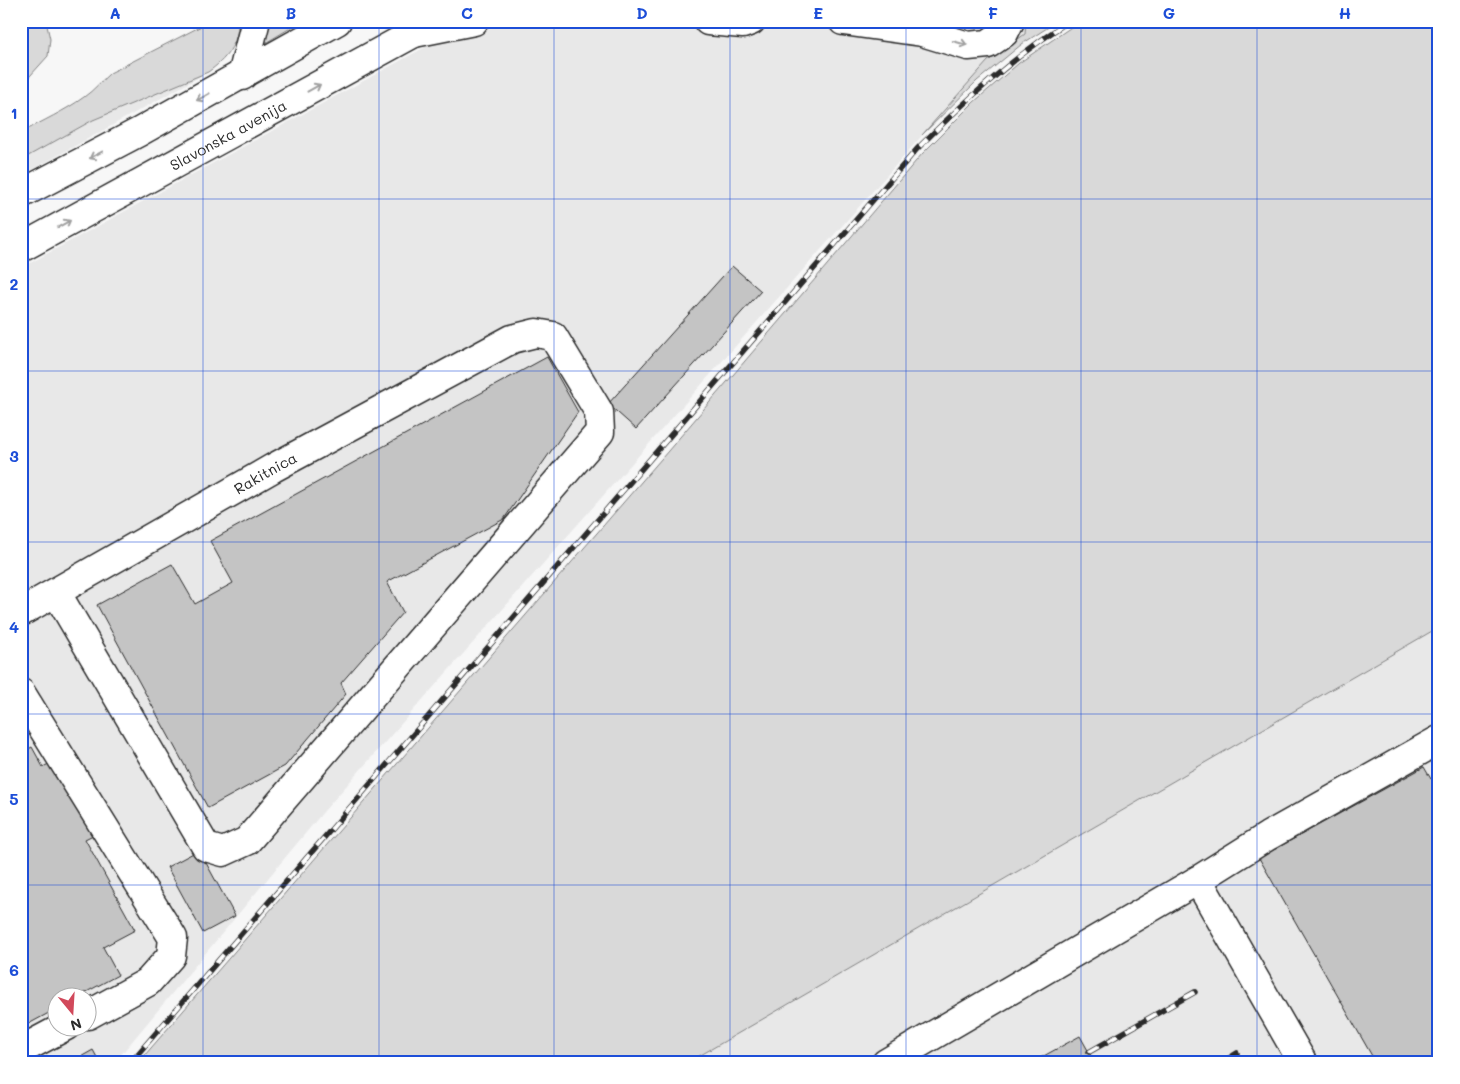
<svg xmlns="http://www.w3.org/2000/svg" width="1460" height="1084" font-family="Mali,sans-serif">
	<rect width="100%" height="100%" fill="#f7f7f7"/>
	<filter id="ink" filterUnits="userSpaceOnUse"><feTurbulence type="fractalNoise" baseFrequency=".02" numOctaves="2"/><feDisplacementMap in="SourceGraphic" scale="10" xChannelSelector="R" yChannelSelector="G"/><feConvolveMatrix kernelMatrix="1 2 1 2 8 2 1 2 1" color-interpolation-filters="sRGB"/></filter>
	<g filter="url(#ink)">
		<path fill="#e8e8e8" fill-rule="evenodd" d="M473,21H1026V33L988,61L324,811L114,1063H21V268ZM58,996H88V1026H58Z
			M208,72L21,176V160L92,120Z
			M1439,627V1063H687Z"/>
		<path fill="#d9d9d9" stroke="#828282" d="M21,21H46L50,39L48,56L21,86Z
			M211,21H238C239,44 225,60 208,72L93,120L21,160V133C42,121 65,111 84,97C94,90 101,81 110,73Z
			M264,21H302L267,42H264Z
			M1026,21H1058L1022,44L977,81L922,135L988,61L1025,34Z
			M1080,21H1439V627L687,1063H138L668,451L922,154L974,102L1019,63Z"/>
		<path fill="#c4c4c4" stroke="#2b2b2b" d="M732,266L761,291L636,429L608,404Z
			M547,357L578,412L504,519L387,582L403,612L341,683L346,694L285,766L208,808L97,605L172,564L195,604L233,583L210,541Z
			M32,747L43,767L58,759L99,832L85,839L135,930L103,947L118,975L79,996H58V1008L21,1028V753Z
			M1424,767L1431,779L1439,774V1063H1376L1259,858Z
			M199,850L235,916L203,933L167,867Z
			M1080,1036L1095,1063H1031Z
			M93,1050L100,1063H70Z"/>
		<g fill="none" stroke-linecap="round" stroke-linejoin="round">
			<g stroke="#2b2b2b" stroke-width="31">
				<g id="minor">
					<path d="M708,21L743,24L751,21"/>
					<path d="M843,21L922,32L968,46L988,44L1004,33L1010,21"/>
					<path d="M414,33L474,21"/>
					<path d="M242,76L255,24L254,21"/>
					<path id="s1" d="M21,612L273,468L512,339L536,333L553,336L599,412L600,432L247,841L223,852L206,847L56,592"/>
					<path d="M21,693L173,938L171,956L148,982L88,1015"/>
					<path d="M1198,880L1303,1063"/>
					<path d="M21,1050L66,1026"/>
					<path d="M886,1063L1198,880L1268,836L1439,740"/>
				</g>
			</g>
			<g stroke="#2b2b2b" stroke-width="31">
				<g id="major">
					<path d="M21,194L139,132L337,21"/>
					<path id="s2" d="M21,248L436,21"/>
				</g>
			</g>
			<use href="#minor" stroke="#fff" stroke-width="28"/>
			<use href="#major" stroke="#fff" stroke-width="28"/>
			<g stroke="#2b2b2b" stroke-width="5.5">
				<path id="rail" d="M1089,1052L1195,992
					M130,1063L917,149C964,102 1012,58 1069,21
					M1221,1063L1237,1053"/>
			</g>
			<use href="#rail" stroke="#fff" stroke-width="4" stroke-dasharray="11" stroke-linecap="butt"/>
		</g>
		<defs><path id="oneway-shaft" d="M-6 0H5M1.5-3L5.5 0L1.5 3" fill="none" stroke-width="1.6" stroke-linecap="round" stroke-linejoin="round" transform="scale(1.25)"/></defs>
		<g stroke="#a0a0a0">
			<use href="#oneway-shaft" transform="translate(960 43) rotate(16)"/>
			<use href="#oneway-shaft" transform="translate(314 88) rotate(-29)"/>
			<use href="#oneway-shaft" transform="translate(203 97) rotate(151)"/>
			<use href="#oneway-shaft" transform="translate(96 155) rotate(152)"/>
			<use href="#oneway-shaft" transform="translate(64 224) rotate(-29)"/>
		</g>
	</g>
	<path fill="none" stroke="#1d4ed8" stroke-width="1" stroke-opacity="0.55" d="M203,21V1063M379,21V1063M554,21V1063M730,21V1063M906,21V1063M1081,21V1063M1257,21V1063M21,199H1439M21,371H1439M21,542H1439M21,714H1439M21,885H1439"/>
	<g text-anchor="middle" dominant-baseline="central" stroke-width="4" stroke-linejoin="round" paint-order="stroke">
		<g font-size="15" fill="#2b2b2b" stroke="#fff">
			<text stroke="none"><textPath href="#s2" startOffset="236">Slavonska avenija</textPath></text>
			<text stroke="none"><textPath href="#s1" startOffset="281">Rakitnica</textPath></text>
		</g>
	</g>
	<rect width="1460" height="1084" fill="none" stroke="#fff" stroke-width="55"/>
	<g transform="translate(72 1012) rotate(162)"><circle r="24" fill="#ffffff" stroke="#aaaaaa"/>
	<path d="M0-4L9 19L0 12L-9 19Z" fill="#d1495b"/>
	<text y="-8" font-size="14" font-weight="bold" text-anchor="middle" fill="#2b2b2b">N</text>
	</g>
	<rect x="28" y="28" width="1404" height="1028" fill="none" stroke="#1d4ed8" stroke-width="2"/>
	<g font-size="16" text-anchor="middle" font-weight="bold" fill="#1d4ed8">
		<text x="115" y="19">A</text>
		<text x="291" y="19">B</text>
		<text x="467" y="19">C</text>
		<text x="642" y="19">D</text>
		<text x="818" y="19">E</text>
		<text x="993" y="19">F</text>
		<text x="1169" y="19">G</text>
		<text x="1345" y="19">H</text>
		<text x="14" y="119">1</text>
		<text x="14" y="290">2</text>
		<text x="14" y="462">3</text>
		<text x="14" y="633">4</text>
		<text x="14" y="805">5</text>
		<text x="14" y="976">6</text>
	</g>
</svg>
